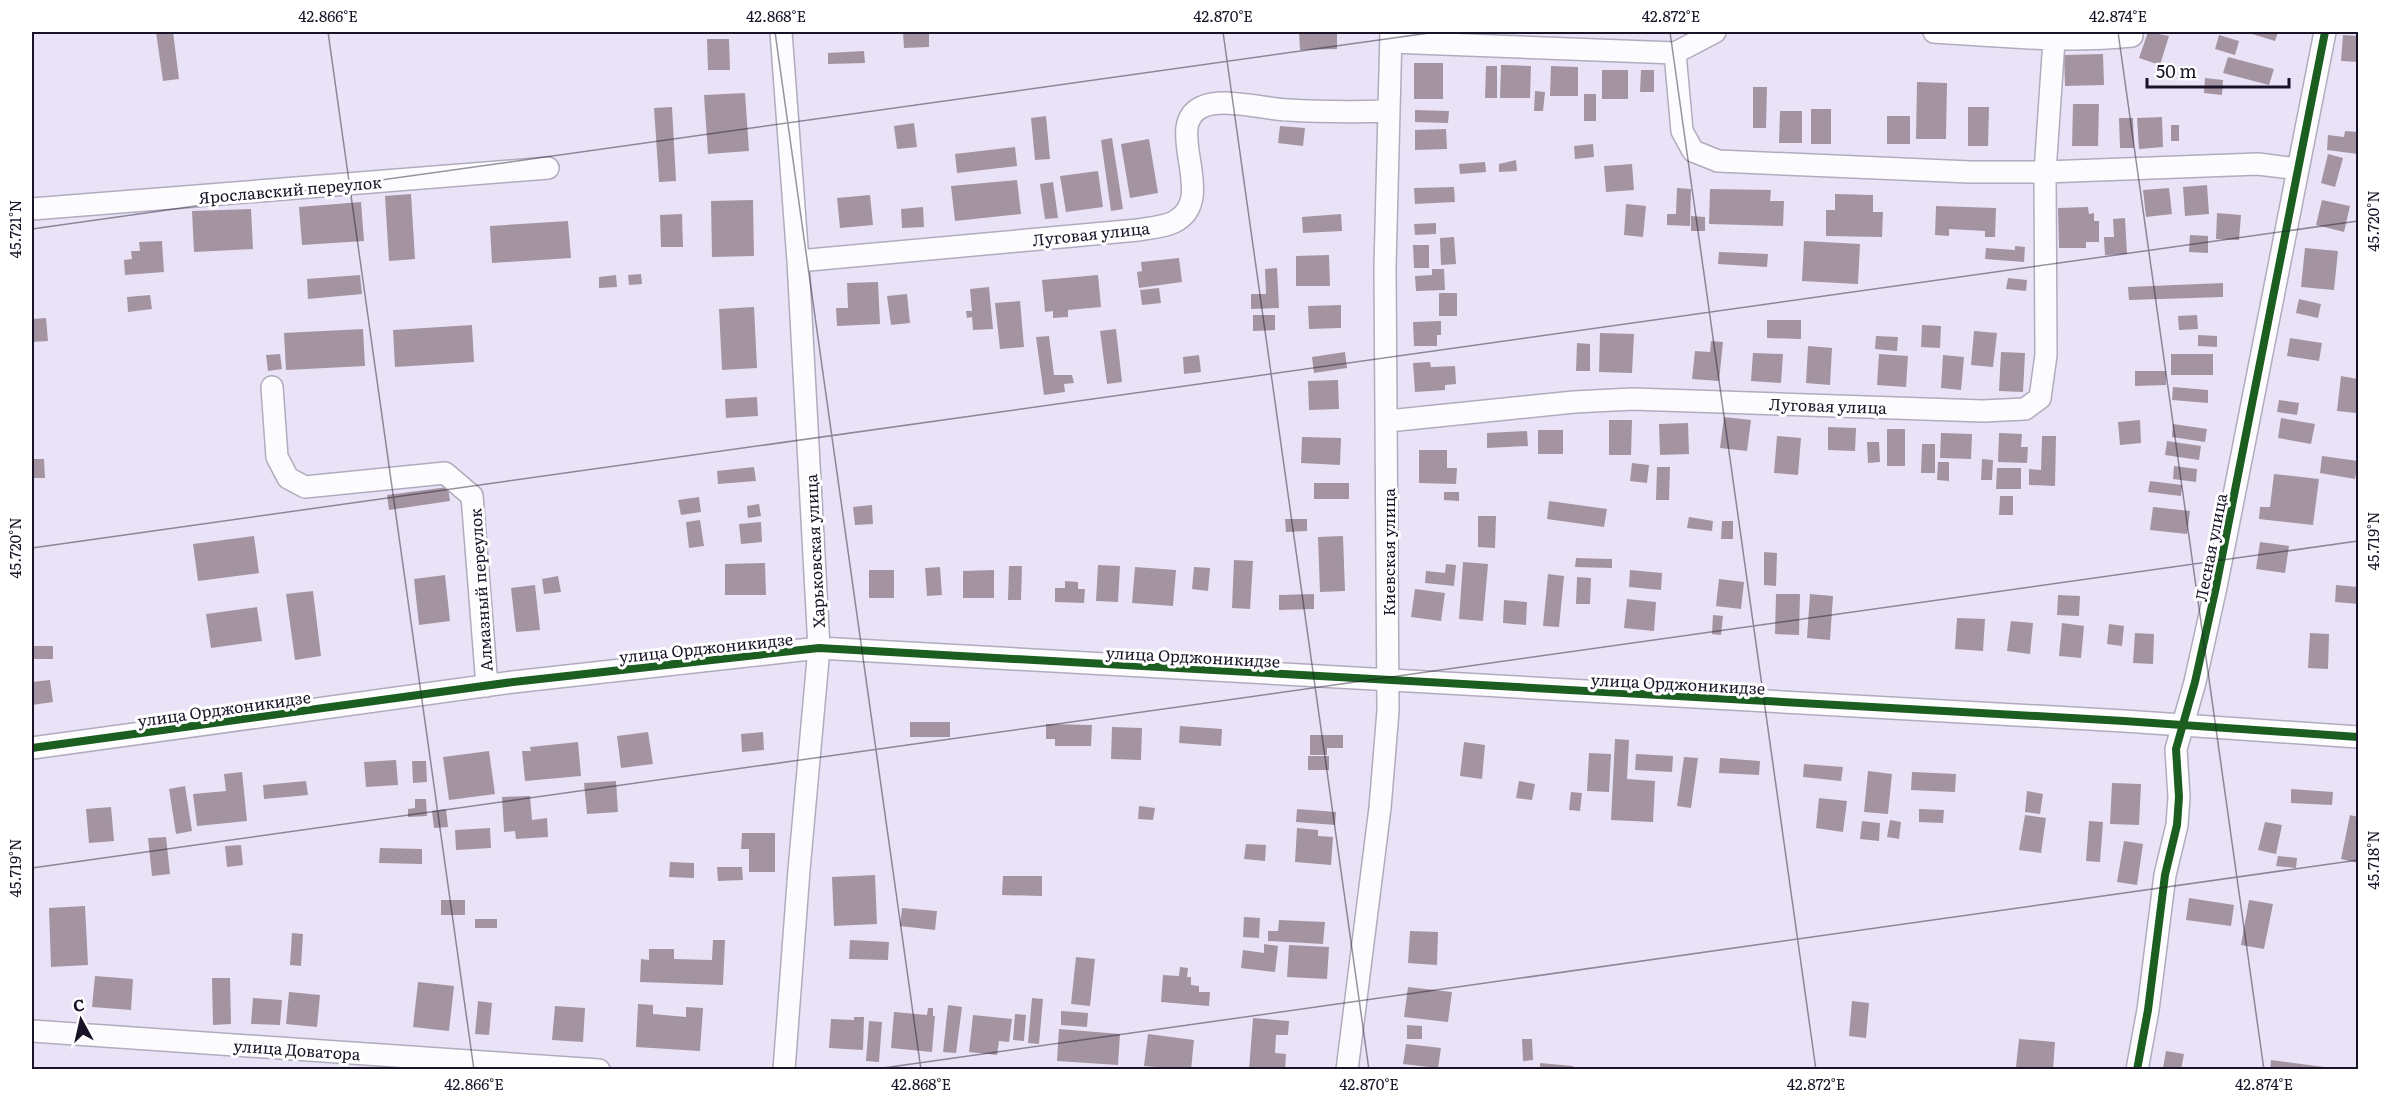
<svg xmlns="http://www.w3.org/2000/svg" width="2390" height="1101" font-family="Literata,serif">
	<rect width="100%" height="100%" fill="#eae3f7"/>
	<path fill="#a494a2" d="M156,32H173L179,79L163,81Z
		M903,32H929V47L904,48Z
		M1299,32H1337V49L1300,50Z
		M2148,32L2169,36L2160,65L2139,58Z
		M2246,32H2278L2275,41Z
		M2219,35L2239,41L2235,55L2215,49Z
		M2343,35L2358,36V62L2341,61Z
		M707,39H729L730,70H708Z
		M864,51L865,63L828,64V53Z
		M2103,54L2104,85L2065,86L2064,55Z
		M2228,57L2274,69L2269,85L2223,73Z
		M1414,63H1443V99H1414Z
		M1501,65L1531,66L1530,98H1500Z
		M1486,66H1497V98H1485Z
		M1551,66L1578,67V96H1550Z
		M1602,70H1628V99H1602Z
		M1641,70H1654V92H1640Z
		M2205,78L2223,80L2222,95L2204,93Z
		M1917,82L1947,83L1946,139H1916Z
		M1753,87H1767L1766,128H1753Z
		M1535,91L1545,92L1543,111H1534Z
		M745,93L749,151L708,154L704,95Z
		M1584,94H1596V121H1584Z
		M2073,104H2099L2098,146H2072Z
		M672,107L676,181L659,182L654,108Z
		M1968,107H1989L1988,146H1968Z
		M1811,109H1831V144H1811Z
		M1415,110L1449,111L1448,123L1415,122Z
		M1780,111H1802V143H1779Z
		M1046,116L1050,159L1035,160L1031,118Z
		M1887,116H1910V144H1887Z
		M2162,117L2163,147L2139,149L2137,118Z
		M2119,118H2133L2134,148H2120Z
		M914,123L917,147L897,149L894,126Z
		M2171,125H2179V141H2171Z
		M1280,126L1305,128L1303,146L1278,143Z
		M1446,129L1447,149L1415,150V130Z
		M2345,131L2358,132V154L2327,150L2328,135L2344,137Z
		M1112,138L1123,209L1111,211L1101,140Z
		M1149,139L1158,193L1130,198L1121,144Z
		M1593,144L1594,157L1575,159L1574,146Z
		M1015,147L1017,166L957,173L955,154Z
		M2328,154L2343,158L2335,187L2321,183Z
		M1516,160L1517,171L1499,172V164Z
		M1485,162L1486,172L1460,174L1459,164Z
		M1632,164L1634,190L1606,192L1604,166Z
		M1098,171L1103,207L1066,212L1060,176Z
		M1017,180L1021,214L955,221L951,186Z
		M1053,182L1058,218L1045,219L1040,184Z
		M2207,185L2209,214L2185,216L2183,187Z
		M1454,187L1455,202L1415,204L1414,188Z
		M1677,188L1691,189L1690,226L1667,225V214H1676Z
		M2169,188L2172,214L2146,217L2143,190Z
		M1710,189L1771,190L1770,201H1784L1783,226L1709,224Z
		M411,194L415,259L389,261L385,196Z
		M1835,194L1873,195V212H1883L1882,237L1826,236V210H1835Z
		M870,195L873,225L840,228L837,198Z
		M753,200L754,256L712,257L711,201Z
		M2322,200L2350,206L2344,232L2316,225Z
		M361,202L364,241L302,245L299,207Z
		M1626,204L1646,206L1643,237L1624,235Z
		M1936,206L1996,208L1995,237H1985V231L1949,229V236L1935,235Z
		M923,207L924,227L902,228L901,209Z
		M2088,207L2089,214L2094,213V221H2099V242H2086V248H2059L2058,208Z
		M251,209L253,249L194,252L192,211Z
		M2217,213L2241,215L2239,240L2216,239Z
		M682,214L683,247H661L660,215Z
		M1341,214L1342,231L1303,233L1302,217Z
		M1691,216L1705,217V231H1691Z
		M2125,218L2127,254L2105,255L2104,237H2114L2113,219Z
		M568,221L571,258L492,263L490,226Z
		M1436,223V234L1415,235L1414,224Z
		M2190,235L2208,236V253L2189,252Z
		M1454,237L1456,264L1441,265L1440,238Z
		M162,241L164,272L125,275L124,260L132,259L131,251H140L139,242Z
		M1804,241L1860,244L1858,284L1802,281Z
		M1413,245H1429V268H1414Z
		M2015,246L2025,247L2024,262L1985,259L1986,248L2015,250Z
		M2305,248L2338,251L2334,290L2301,287Z
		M1719,252L1768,254L1767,267L1718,264Z
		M1329,255L1330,286H1296V256Z
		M1179,258L1182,282L1139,288L1137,272L1142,271L1141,262Z
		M1277,268L1279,308L1251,309V294H1266L1265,269Z
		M1432,269H1444L1445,290L1416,291L1415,276L1432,275Z
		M641,274L642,284L629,285L628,275Z
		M360,275L362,294L308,299L307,279Z
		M616,275L617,287L599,288V277Z
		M1098,275L1101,307L1068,310V317L1053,318V311L1045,312L1042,280Z
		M2008,278L2027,280L2026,291L2006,289Z
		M878,282L880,324L837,326L836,308H848L847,283Z
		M2223,283V297L2129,300L2128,287Z
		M989,287L993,329L973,330L972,317L967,318L966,311H972L970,289Z
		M1159,288L1161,303L1142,305L1140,290Z
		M1439,293H1457V316H1439Z
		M907,294L910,323L891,325L887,296Z
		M150,295L152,309L128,312L127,297Z
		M2299,299L2321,304L2318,318L2296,313Z
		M1020,301L1024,347L1000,349L995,303Z
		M1341,305V328L1309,329L1308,306Z
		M754,307L757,368L722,370L719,309Z
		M1253,315H1275V330L1253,331Z
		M2197,315L2198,329L2179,330L2178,316Z
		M46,318L48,341L32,342V319Z
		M1767,320H1801V339L1767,338Z
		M1441,321V335H1437V346H1414L1413,322Z
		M472,325L474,362L395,367L393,330Z
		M1922,325L1941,326L1940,348L1921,347Z
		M363,329L365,366L286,370L284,333Z
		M1116,329L1122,382L1107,384L1100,331Z
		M1974,331L1997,333L1993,367L1971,365Z
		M1600,333L1634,334L1632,373L1599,372Z
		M2198,335L2217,336V347L2198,346Z
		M1049,336L1054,375H1072L1074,383L1064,384L1065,392L1044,395L1036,337Z
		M1876,336L1898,337L1897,351L1875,349Z
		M2290,338L2322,343L2319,361L2287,356Z
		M1711,341L1723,342L1719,381L1692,379L1695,351L1710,352Z
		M1577,343L1590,344V371H1576Z
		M1808,346L1832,348L1830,385L1806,383Z
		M1345,352L1347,368L1314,373L1312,357Z
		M2001,352L2025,353L2023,392L1999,391Z
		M1753,353L1783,354L1781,383L1751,381Z
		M280,354L282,369L268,371L266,355Z
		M1879,354L1908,356L1906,387L1877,385Z
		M2171,354H2213V375H2171Z
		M1199,355L1201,372L1184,374L1183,357Z
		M1943,355L1964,357L1961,390L1941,388Z
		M1430,362L1431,367L1455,366L1456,384L1445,385V390L1415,392L1413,363Z
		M2135,371H2166V385L2135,386Z
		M2341,376L2358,379L2356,413L2337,411Z
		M1338,380L1339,409L1309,410L1308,381Z
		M2173,387L2208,390V403L2172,400Z
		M757,397L758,416L726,418L725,399Z
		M2279,400L2299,403L2297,415L2277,412Z
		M1724,417L1751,420L1747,451L1720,448Z
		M2281,418L2315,424L2311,444L2278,438Z
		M1609,420H1632L1631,455H1609Z
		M2140,420L2141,443L2120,445L2118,422Z
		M1688,423L1689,454L1660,455L1659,424Z
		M2173,424L2207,429L2205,442L2172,437Z
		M1828,427L1856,428L1855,451L1828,450Z
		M1887,429H1905V466H1887Z
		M1538,430H1563V454H1538Z
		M1527,431L1528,446L1487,448V433Z
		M1941,433L1972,434L1971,459L1940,458Z
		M1999,433L2022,434L2021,447H2028L2027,463L1998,462Z
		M1777,436L1801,438L1798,475L1774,473Z
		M2042,436H2056L2055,486L2029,485V469L2041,470Z
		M1302,437L1341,438L1340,465L1301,463Z
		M2167,441L2201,446L2199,460L2165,455Z
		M1867,442H1879L1880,462L1868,463Z
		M1922,444H1935V473H1921Z
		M1419,450H1447V468H1457L1456,484L1419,483Z
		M2322,456L2358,461L2355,479L2320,473Z
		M32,459H44L45,478H32Z
		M1982,459L1993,460L1992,480H1981Z
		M1938,462H1949V481L1937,480Z
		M1632,463L1649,465L1647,483L1630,481Z
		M2174,466L2197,469L2196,482L2173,479Z
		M754,467L756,481L718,484L717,471Z
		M1657,467H1670L1669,500H1656Z
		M1997,468H2021V489H1996Z
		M2274,474L2319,479L2313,525L2259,519L2260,507H2270Z
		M2150,481L2182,485L2181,496L2148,492Z
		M1314,483H1349V499H1314Z
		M448,487L450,501L389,510L387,495Z
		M1444,492H1459V501L1444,500Z
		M2000,496H2013V515H1999Z
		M699,497L701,512L681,515L678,500Z
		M1549,501L1607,509L1604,527L1547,519Z
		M759,504L761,516L748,518L747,506Z
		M872,505L873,524L855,525L853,507Z
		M2153,507L2190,511L2187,534L2150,530Z
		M1478,516H1496L1495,548L1478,547Z
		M1689,517L1713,521L1712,531L1687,528Z
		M1285,519H1307V531L1286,532Z
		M700,520L704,546L689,548L686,522Z
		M1722,521H1733V539H1721Z
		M761,522L762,542L741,544L739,524Z
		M254,536L259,573L198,581L193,544Z
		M1343,536L1345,591L1320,592L1318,537Z
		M2260,542L2289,546L2285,573L2256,569Z
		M1764,552L1777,553L1776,586L1764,585Z
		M1576,558L1612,559V568L1575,567Z
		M1234,560L1253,561L1250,609L1232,608Z
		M1463,562L1488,564L1483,621L1459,619Z
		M765,563L766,595H725V564Z
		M1446,564L1456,565L1454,586L1425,583L1426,571L1445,573Z
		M1098,565L1120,566L1118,602L1096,601Z
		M1009,566H1022L1021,600H1008Z
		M940,567L942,595L927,596L925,568Z
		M1135,567L1176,570L1173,606L1132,603Z
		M1194,567L1210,568L1208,591L1192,589Z
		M869,570H894V598H869Z
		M994,570V598H963V571Z
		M1630,570L1662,573L1661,590L1629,587Z
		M1548,574L1564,576L1559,627L1543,626Z
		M445,575L450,621L419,625L414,579Z
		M558,576L561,592L544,594L542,579Z
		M1577,577L1591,578L1590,604H1576Z
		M1719,579L1744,582L1741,609L1716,606Z
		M1065,581L1078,582V589H1085L1084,603L1055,602V588H1065Z
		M535,585L540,630L516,632L511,588Z
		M2336,585L2358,587V604L2335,602Z
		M1415,589L1445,593L1441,621L1411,617Z
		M313,591L321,656L295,660L286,594Z
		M1314,594V609L1279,610V595Z
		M1776,594H1800L1799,635L1775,634Z
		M1810,594L1833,596L1830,640L1807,638Z
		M2058,595L2080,596L2079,616L2057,615Z
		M1627,599L1656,602L1654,631L1624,628Z
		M1504,600L1527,602L1526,625L1503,623Z
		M257,607L262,641L211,648L206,614Z
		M1713,615L1723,616L1721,635L1712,634Z
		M1957,618L1985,619L1983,651L1955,649Z
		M2011,621L2033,623L2030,654L2007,651Z
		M2062,623L2084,626L2081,658L2059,656Z
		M2109,624L2124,626L2122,646L2107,644Z
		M2135,633L2154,634L2153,664L2133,663Z
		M2310,633L2329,634L2328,669L2308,668Z
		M32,646H53V659H32Z
		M50,680L53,702L32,705V682Z
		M910,722H950V737H910Z
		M1046,724L1092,725L1091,746H1055V739H1046Z
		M1180,726L1222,729L1221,746L1179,743Z
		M1112,727L1142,728L1141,760L1111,759Z
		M648,732L653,764L621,768L617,736Z
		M763,732L764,750L742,752L741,734Z
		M1310,735H1343V748H1327V755H1310Z
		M1615,739L1629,740L1627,779L1655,781L1653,822L1611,820Z
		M578,742L581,776L525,781L522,751H531L530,747Z
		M1464,742L1485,745L1482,779L1460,776Z
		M489,751L495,794L449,800L443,757Z
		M1589,753L1611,754L1609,792L1587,791Z
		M1636,754L1673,756L1672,772L1635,770Z
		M1308,756H1329V770H1308Z
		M1684,757L1698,758L1691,808L1677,806Z
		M1720,758L1760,761L1759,775L1719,773Z
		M396,760L398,785L366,787L364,762Z
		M412,761H426L427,782L413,783Z
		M1804,764L1843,767L1841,781L1803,777Z
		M1868,771L1892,774L1888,814L1864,812Z
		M242,772L247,821L197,826L193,794L226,791L224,774Z
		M1912,772L1956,774L1955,792L1911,790Z
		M306,781L308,795L264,799L263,785Z
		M616,781L618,812L587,814L584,783Z
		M1519,781L1535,784L1532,800L1516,798Z
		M2112,783L2141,784L2139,825L2110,824Z
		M185,786L192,831L176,834L169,789Z
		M2291,789L2333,792L2332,805L2291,803Z
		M2027,791L2043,794L2040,814L2025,812Z
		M1571,792L1582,793L1580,811L1569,810Z
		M530,796L532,820L547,818L548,837L516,839L515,831L504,832L502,797Z
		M1819,798L1847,801L1843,832L1816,828Z
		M415,799H426L427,816L408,817V809L415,808Z
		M1139,806L1155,808L1153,820L1138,819Z
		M111,807L114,841L89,843L86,809Z
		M446,809L448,827L434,828L432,811Z
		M1297,809L1336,812L1335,825L1296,822Z
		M1919,809L1944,810L1943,823L1919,822Z
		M2025,815L2046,818L2041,853L2019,850Z
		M2350,815L2358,817V863L2341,859Z
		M1890,820L1901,822L1899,839L1887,837Z
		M1862,821L1880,823L1879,841L1860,839Z
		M2089,821L2103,822L2100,862L2086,861Z
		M2265,822L2282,825L2276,854L2258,850Z
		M490,828L491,848L456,850L455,830Z
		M1297,828L1318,830V836L1333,837L1331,865L1295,862Z
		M742,833H775V872H749V849H741Z
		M166,837L170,874L152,876L148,838Z
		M2124,841L2143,844L2137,885L2117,882Z
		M1246,844L1266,845L1265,861L1244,859Z
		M241,845L243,865L227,867L225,846Z
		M380,848L422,849V864L379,863Z
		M2278,856L2297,858L2296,868L2276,866Z
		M670,862L694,863V878L669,877Z
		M717,867H742L743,880L718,881Z
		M875,875L877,924L834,926L832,877Z
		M1003,876H1042V896L1002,895Z
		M2189,898L2234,905L2231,926L2186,920Z
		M441,900H465V915H441Z
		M2249,900L2273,904L2264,949L2241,945Z
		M85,906L88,965L51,967L49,908Z
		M902,908L937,911L935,930L900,926Z
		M1244,917L1260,918L1259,938L1243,937Z
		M475,919H497V928H475Z
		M1279,920L1325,922L1323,944L1268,941V931H1278Z
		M1410,931L1438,932L1437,965L1408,963Z
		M292,933L303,934L301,966L290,965Z
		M713,940H725L723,985L640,982L641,959L649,960V949H674V959L712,960Z
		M850,940L889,942L888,960L849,959Z
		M1264,944L1278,946L1275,972L1241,968L1243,950L1264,953Z
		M1289,945L1329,947L1327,979L1287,977Z
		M1076,957L1095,959L1090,1006L1071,1004Z
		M1180,967L1188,968L1187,977H1191V985L1199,986V992H1210L1209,1006L1161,1002L1163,975L1179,976Z
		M95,976L133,979L131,1010L92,1007Z
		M212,978H230L231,1024L213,1025Z
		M418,982L454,986L449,1031L413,1027Z
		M1408,987L1452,992L1448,1022L1404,1017Z
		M289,992L320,995L317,1027L286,1024Z
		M253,998L282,1000L280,1025L251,1024Z
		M1032,998L1043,999L1039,1044L1028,1043Z
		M478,1001L492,1003L489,1035L475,1034Z
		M1852,1001L1869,1003L1866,1038L1849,1036Z
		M638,1004L653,1005V1014L686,1017V1007L703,1008L700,1051L636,1047Z
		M948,1005L962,1007L956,1053L943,1052Z
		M555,1006L585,1008L583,1042L552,1040Z
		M928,1008H933V1016H935L932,1052L891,1048L894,1012L927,1015Z
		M1061,1011L1088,1013L1087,1027L1061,1025Z
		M1015,1014L1026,1015L1024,1041L1013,1040Z
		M973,1015L1012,1019L1009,1042L999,1041L997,1055L969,1052Z
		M854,1017H864L863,1050L829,1048L831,1019L854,1020Z
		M1253,1018L1289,1021L1288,1035H1276L1275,1053L1286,1054L1285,1070H1249Z
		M869,1021L882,1022L879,1062L866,1061Z
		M1407,1025L1422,1026V1039H1407Z
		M1059,1029L1120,1034L1118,1065L1057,1061Z
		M1148,1034L1194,1040L1191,1070L1144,1066Z
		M1522,1039H1532L1533,1060L1523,1061Z
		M2019,1039L2055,1042L2053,1070L2016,1067Z
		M1406,1044L1441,1048L1438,1068L1403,1064Z
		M2166,1051L2184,1054L2181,1070L2163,1068Z
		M2271,1060L2324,1067V1070H2270Z
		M1540,1063L1573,1066V1070H1540Z"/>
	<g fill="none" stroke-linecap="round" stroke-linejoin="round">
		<g stroke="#b1abbe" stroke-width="24">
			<path id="minor" d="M781,32L798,261L819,648L799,870L784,1070
				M1934,32C2000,36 2065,43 2132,36
				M1391,42L1675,53L1682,131L1693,151L1718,161L1970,172H2045L2258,164L2298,169
				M1675,53L1715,32
				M32,209L548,168
				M798,261L1138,230C1149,228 1164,227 1174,222C1220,199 1161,125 1202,107C1223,97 1264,109 1288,110C1322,112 1356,112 1389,111
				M272,387L277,457L288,478L305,487L445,473L472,496L487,686
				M1388,421L1574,402L1633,399L1983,411L2025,409L2040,398L2046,355L2045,172L2054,40
				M32,748L513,682L819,648L2124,721L2358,737
				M32,1031L599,1070
				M1347,1070L1380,808L1388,711L1385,267L1391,32
				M2137,1070L2148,1010L2165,875L2177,825L2179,797L2176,749L2195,682L2216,587L2325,32"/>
		</g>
		<use href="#minor" stroke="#fcfbfe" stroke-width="21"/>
		<g stroke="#fff" stroke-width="11">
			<path id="cycleway" d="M32,748L513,682L819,648L2124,721L2358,737
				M2137,1070L2148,1010L2165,875L2177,825L2179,797L2176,749L2195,682L2216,587L2325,32"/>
		</g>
		<use href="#cycleway" stroke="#1b5e20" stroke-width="8"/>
	</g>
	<path fill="none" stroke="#1a1327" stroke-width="1.5" stroke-opacity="0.45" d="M328,32L474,1070M775,32L921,1070M1223,32L1369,1070M1670,32L1816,1070M2118,32L2264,1070M32,229L1436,32M32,548L2358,221M32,868L2358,541M869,1070L2358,860"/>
	<g text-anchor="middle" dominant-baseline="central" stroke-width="6" stroke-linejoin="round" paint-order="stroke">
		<g font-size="16" fill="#1a1327" stroke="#fff">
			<text transform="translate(290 189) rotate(-5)">Ярославский переулок</text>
			<text transform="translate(1091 233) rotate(-6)">Луговая улица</text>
			<text transform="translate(1828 405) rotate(2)">Луговая улица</text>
			<text transform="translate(2210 547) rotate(-79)">Лесная улица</text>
			<text transform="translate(814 551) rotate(-93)">Харьковская улица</text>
			<text transform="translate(1388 552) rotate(-90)">Киевская улица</text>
			<text transform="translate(480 590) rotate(-94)">Алмазный переулок</text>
			<text transform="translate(706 647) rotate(-6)">улица Орджоникидзе</text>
			<text transform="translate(1193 656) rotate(3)">улица Орджоникидзе</text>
			<text transform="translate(1678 683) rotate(3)">улица Орджоникидзе</text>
			<text transform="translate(224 708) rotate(-8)">улица Орджоникидзе</text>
			<text transform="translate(297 1049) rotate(4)">улица Доватора</text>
		</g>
	</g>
	<rect width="2390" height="1101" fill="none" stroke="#ffffff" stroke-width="66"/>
	<g transform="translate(81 1020) rotate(352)" stroke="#ffffff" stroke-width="4.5" paint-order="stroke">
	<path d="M0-4.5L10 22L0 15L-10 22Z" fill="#1a1327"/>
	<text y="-9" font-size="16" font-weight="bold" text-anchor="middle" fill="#1a1327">С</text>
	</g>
	<path d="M2147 78v9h142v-9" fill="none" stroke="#1a1327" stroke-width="3"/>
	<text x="2156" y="78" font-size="18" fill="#1a1327" stroke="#ffffff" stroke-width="4.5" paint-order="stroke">50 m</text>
	<rect x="33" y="33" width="2324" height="1035" fill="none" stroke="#1a1327" stroke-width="2"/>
	<g font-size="15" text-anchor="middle" fill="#1a1327">
		<text x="328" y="22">42.866°E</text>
		<text x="776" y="22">42.868°E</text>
		<text x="1223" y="22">42.870°E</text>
		<text x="1671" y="22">42.872°E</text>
		<text x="2118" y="22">42.874°E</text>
		<text transform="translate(2374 221) rotate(-90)" y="5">45.720°N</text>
		<text transform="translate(16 229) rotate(-90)" y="5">45.721°N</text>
		<text transform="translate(2374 541) rotate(-90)" y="5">45.719°N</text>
		<text transform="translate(16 548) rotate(-90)" y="5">45.720°N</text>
		<text transform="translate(2374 860) rotate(-90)" y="5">45.718°N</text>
		<text transform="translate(16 868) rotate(-90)" y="5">45.719°N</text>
		<text x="474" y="1090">42.866°E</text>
		<text x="921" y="1090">42.868°E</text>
		<text x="1369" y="1090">42.870°E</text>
		<text x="1816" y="1090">42.872°E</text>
		<text x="2264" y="1090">42.874°E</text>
	</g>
</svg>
